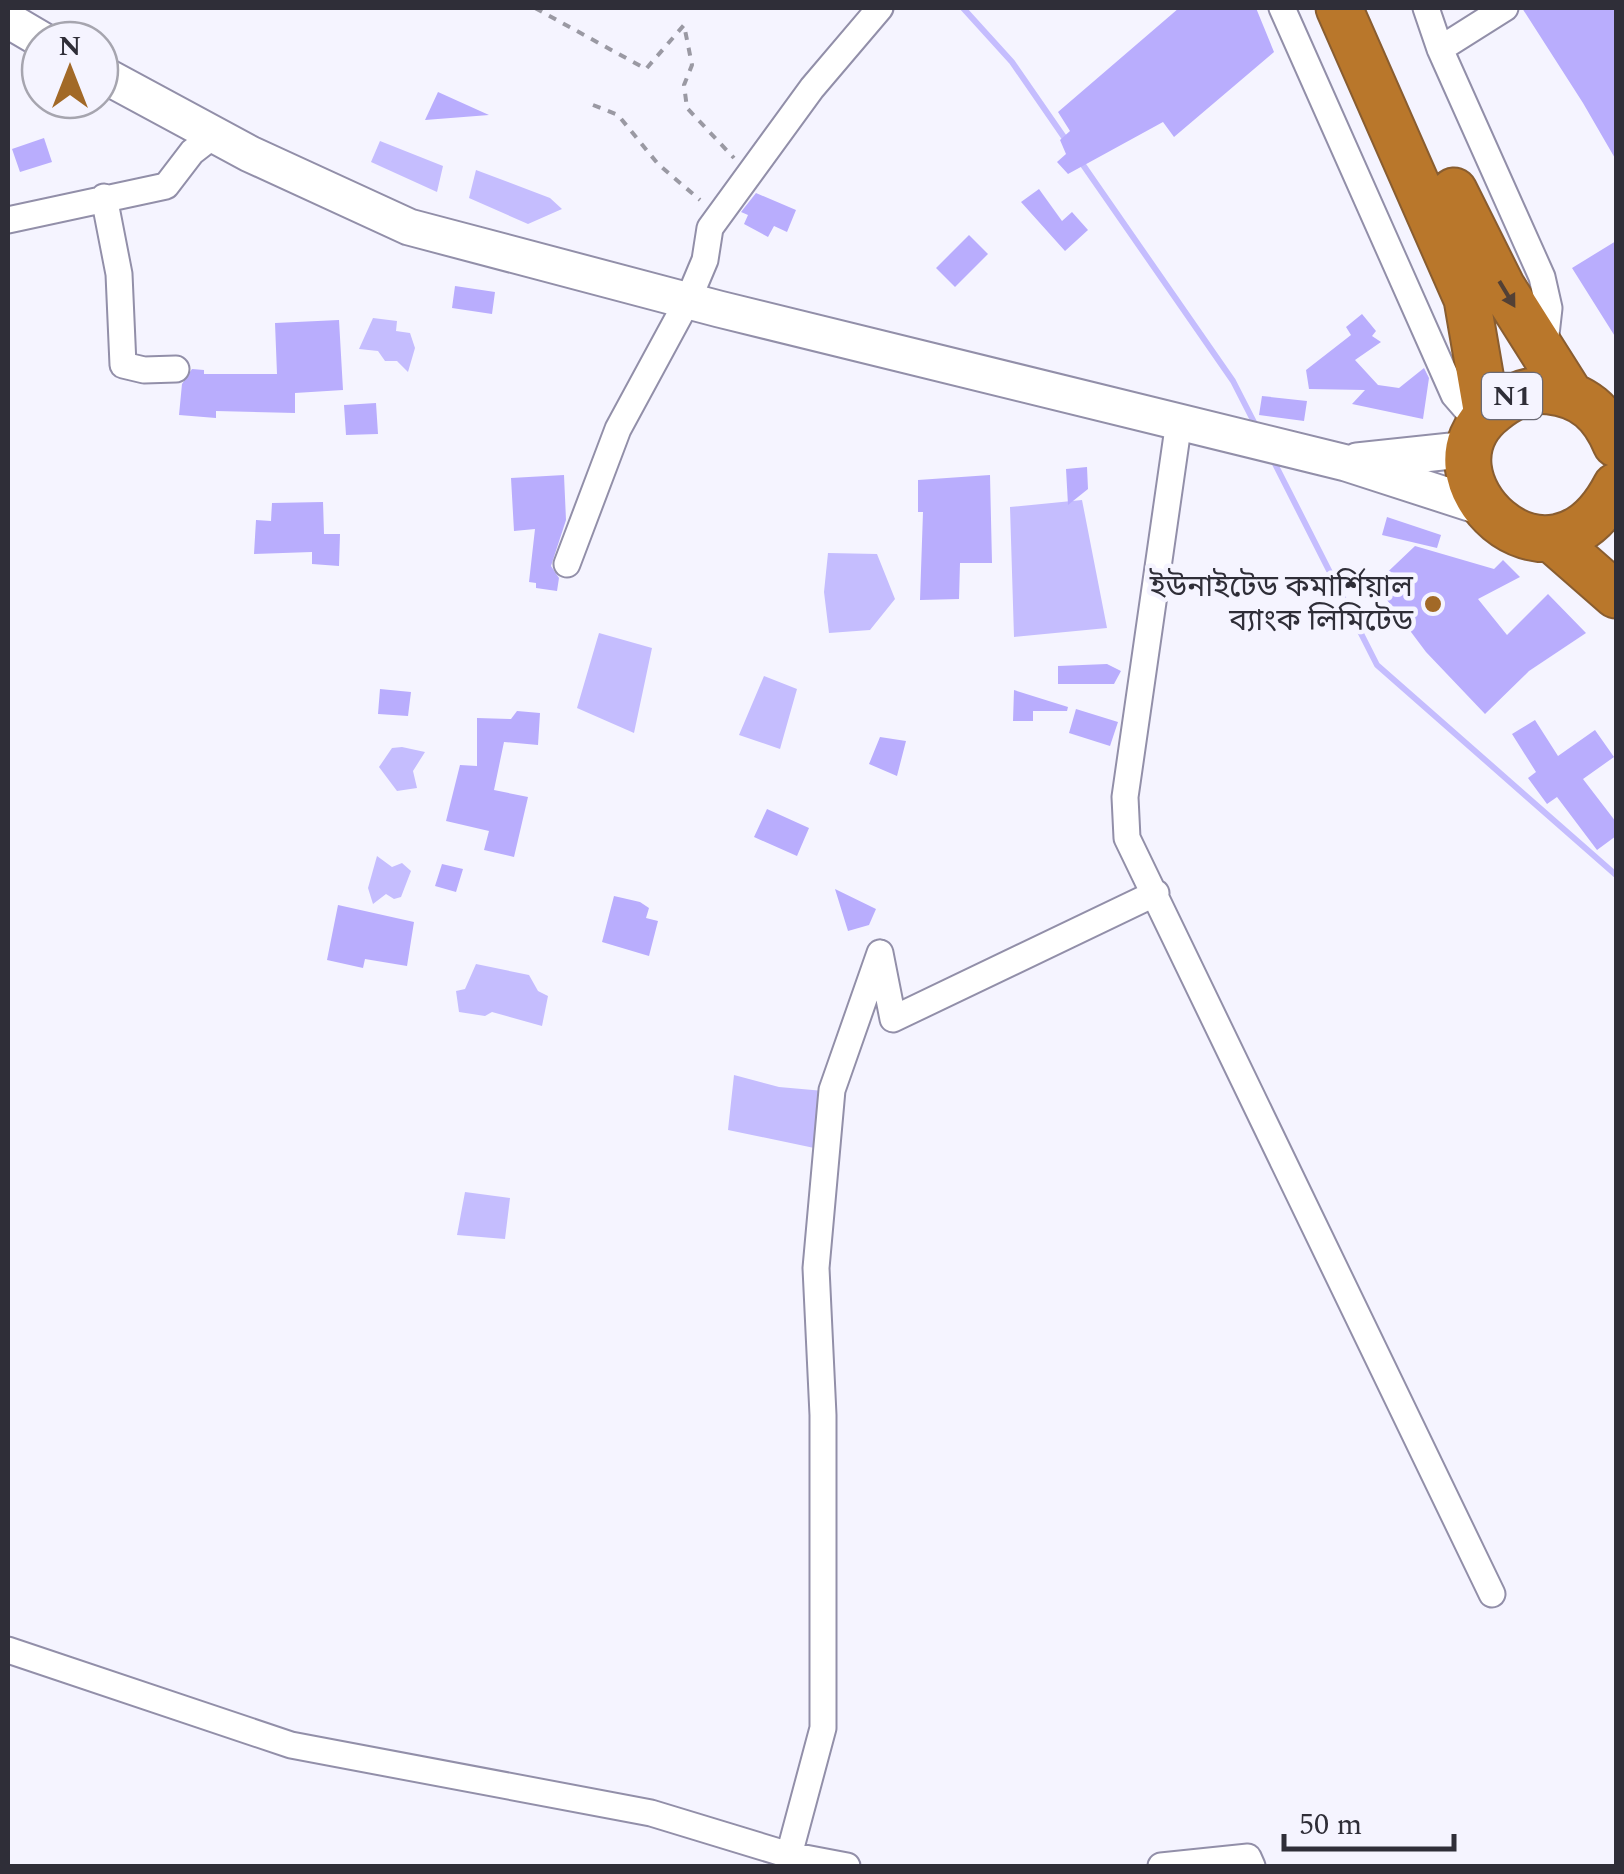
<svg xmlns="http://www.w3.org/2000/svg" width="1624" height="1874" font-family="Spectral,'Noto Sans Bengali',serif">
	<rect width="100%" height="100%" fill="#f5f4ff"/>
	<path fill="#c5bdfe" d="M380,141L443,166L437,192L371,162Z
		M476,170L550,198L562,209L528,224L469,198Z
		M373,318L397,321L396,331L410,333L415,348L408,372L397,361H385L378,351L359,349Z
		M1082,500L1107,628L1014,637L1010,507Z
		M828,553L877,554L895,599L870,630L829,633L824,592Z
		M599,633L652,648L634,733L577,708Z
		M764,676L797,689L780,749L739,735Z
		M402,747L425,752L413,771L417,788L397,791L379,767L392,748Z
		M377,856L392,867L402,863L411,871L401,897L394,899L386,894L373,904L368,888Z
		M476,964L529,975L538,991L548,996L542,1026L492,1012L485,1016L459,1012L456,991L465,989Z
		M734,1075L779,1087L824,1091L819,1149L728,1130Z
		M465,1192L510,1198L505,1239L457,1235Z"/>
	<g fill="none" stroke-linecap="round" stroke-linejoin="round">
		<path stroke="#c5bdfe" stroke-width="6" d="M963,8L1012,62L1068,143
			M1081,162L1233,381L1256,426
			M1273,460L1377,665L1616,875"/>
	</g>
	<path fill="#b9adfd" d="M1179,8H1256L1274,52L1174,137L1163,122L1068,174L1057,162L1066,154L1060,140L1070,131L1058,112Z
		M1522,8H1616V160L1583,103Z
		M438,92L489,115L425,120Z
		M44,138L52,162L20,172L12,149Z
		M1039,189L1062,221L1072,212L1088,230L1065,251L1021,202Z
		M756,193L796,210L787,232L774,226L768,237L744,224L748,215L741,212Z
		M969,235L988,254L955,287L936,268Z
		M1616,241V338L1572,268Z
		M455,286L495,292L492,314L452,308Z
		M1362,314L1376,331L1372,336L1381,342L1355,360L1378,385L1399,388L1424,368L1429,378L1423,419L1352,404L1365,390L1309,389L1306,370L1351,335L1346,327Z
		M339,320L343,390L295,393V413L216,411V418L179,415L182,384L192,369L204,370V374H277L275,323Z
		M1262,396L1307,401L1304,421L1259,415Z
		M376,403L378,434L346,435L344,405Z
		M1087,467L1088,489L1068,505L1066,469Z
		M564,475L566,520L551,566L559,578L557,591L536,588V583L529,582L535,529L514,531L511,478Z
		M990,475L992,563H960L959,599L920,600L923,512H918V480Z
		M323,502L324,534H340L339,566L312,564V552L254,554L256,520L271,521L272,503Z
		M1387,517L1441,535L1437,548L1382,535Z
		M1415,546L1494,569L1503,560L1520,577L1478,599L1507,635L1548,594L1586,633L1529,671L1485,714L1426,652L1375,584Z
		M1107,664L1121,671L1114,684H1058V666Z
		M380,689L411,692L408,716L378,714Z
		M1014,690L1068,707L1067,711H1033V721H1013Z
		M1076,709L1118,722L1110,746L1069,733Z
		M517,711L540,713L538,745L504,742L494,790L528,797L514,857L484,850L489,831L446,821L460,765L477,766V718L511,719Z
		M1535,720L1558,756L1595,730L1614,757L1583,779L1616,822V836L1597,850L1557,797L1547,804L1528,778L1536,772L1512,734Z
		M880,737L906,741L897,776L869,764Z
		M767,809L809,828L797,856L754,837Z
		M442,864L463,869L456,892L435,886Z
		M835,889L876,909L869,925L848,931Z
		M614,896L640,902L649,908L646,918L658,921L649,956L602,942Z
		M338,905L414,922L407,966L365,959L363,968L327,960Z"/>
	<g fill="none" stroke-linecap="round" stroke-linejoin="round">
		<g stroke="#928fa9" stroke-width="29">
			<path id="street" d="M1282,8L1454,395L1480,425
				M1426,8L1440,49L1542,277L1549,308L1544,352
				M1440,49L1505,8
				M104,197L119,274L123,365L144,370L176,369
				M8,220L166,186L192,152L214,135
				M1179,421L1125,797L1127,838L1492,1594
				M567,564L618,429L689,298L705,260L710,228L812,88L880,8
				M880,953L893,1019L1156,893
				M8,1650L291,1745L651,1813L789,1855L847,1866
				M786,1866L823,1728V1415L816,1268L832,1090L880,953
				M1161,1866L1248,1857L1252,1866"/>
		</g>
		<g stroke="#928fa9" stroke-width="39">
			<path id="secondary" d="M8,20L42,40
				M100,73L250,154L409,227L719,309L1346,463L1482,507
				M1357,461L1470,449"/>
		</g>
		<g stroke="#895d30" stroke-width="49">
			<path id="highway" d="M1339,8L1467,299L1487,415
				M1454,191L1502,287L1569,393
				M1616,444C1603,413 1584,395 1549,391C1528,388 1510,397 1494,410C1410,474 1549,615 1616,486
				M1552,539L1616,595"/>
		</g>
		<path stroke="#9a99a3" stroke-width="4" stroke-dasharray="8 8" stroke-linecap="butt" d="M535,8L646,69L684,25L692,65L684,85L687,108L734,158
			M593,105L618,115L658,164L700,200"/>
		<use href="#street" stroke="#fff" stroke-width="25"/>
		<use href="#secondary" stroke="#fff" stroke-width="35"/>
		<use href="#highway" stroke="#b9772b" stroke-width="45"/>
	</g>
	<defs><path id="oneway-solid" d="M-6-.8H1V-3.2L6.5 0L1 3.2V.8H-6Z" transform="scale(2.5)"/></defs>
	<use fill="#524035" href="#oneway-solid" transform="translate(1507 294) rotate(59)"/>
	<circle fill="#a26927" stroke="#f5f4ff" stroke-width="4" cx="1433" cy="604" r="10"/>
	<g text-anchor="middle" dominant-baseline="central" stroke-width="9" stroke-linejoin="round" paint-order="stroke">
		<rect fill="#f5f4ff" stroke="#6a6974" stroke-width="2.5" x="1482" y="373" width="60" height="46" rx="8"/>
		<g font-size="28" font-weight="bold" fill="#2f2e38">
			<text x="1512" y="396">N1</text>
		</g>
		<g font-size="30" fill="#2f2e38" stroke="#f5f4ff" text-anchor="end">
			<text x="1413" y="587">ইউনাইটেড কমার্শিয়াল<tspan x="1413" dy="34">ব্যাংক লিমিটেড</tspan></text>
		</g>
	</g>
	<rect width="1624" height="1874" fill="none" stroke="#2f2e38" stroke-width="20"/>
	<g transform="translate(70 70)"><circle r="48" fill="#f5f4ff" stroke="#a6a5af" stroke-width="2.5"/>
	<path d="M0-8L18 38L0 25L-18 38Z" fill="#a26927"/>
	<text y="-15" font-size="28" font-weight="bold" text-anchor="middle" fill="#2f2e38">N</text>
	</g>
	<path d="M1284 1834v15h170v-15" fill="none" stroke="#2f2e38" stroke-width="5"/>
	<text x="1299" y="1834" font-size="30" fill="#2f2e38" stroke="#f5f4ff" stroke-width="8" paint-order="stroke">50 m</text>
</svg>
